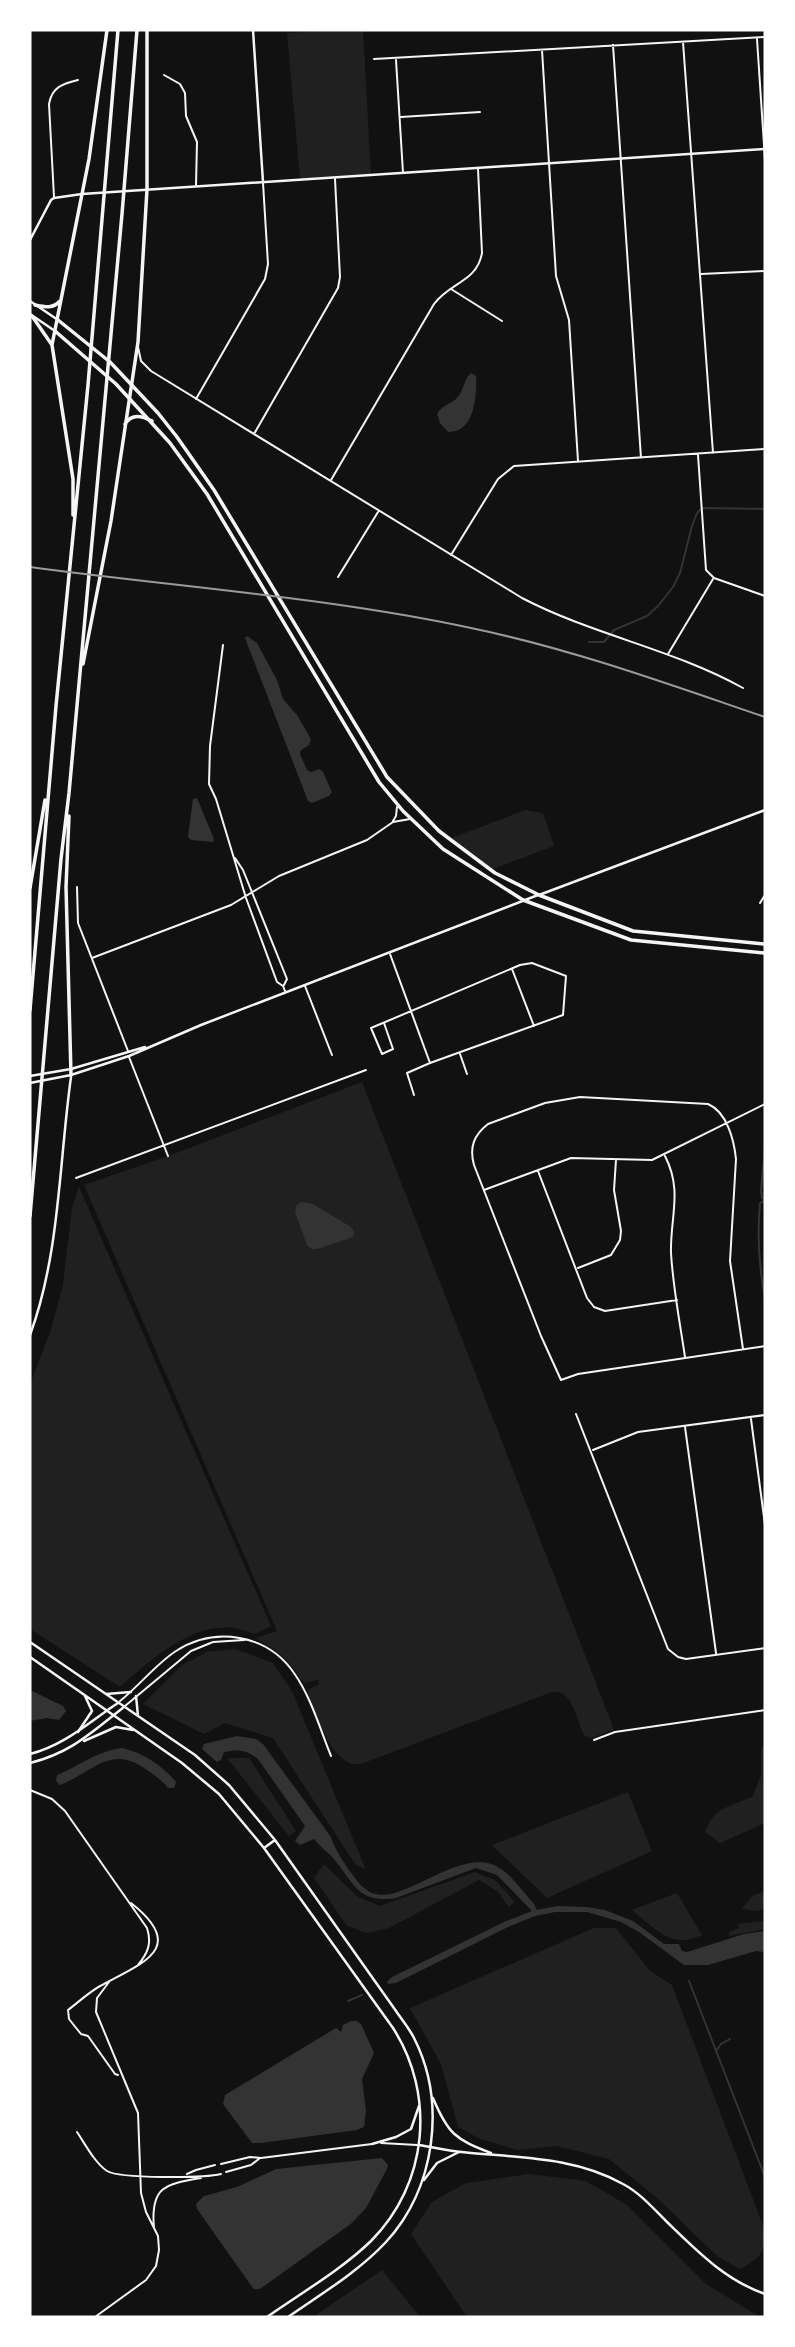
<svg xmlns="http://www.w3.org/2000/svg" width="795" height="2347" font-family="Signika,sans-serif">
	<rect width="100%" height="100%" fill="#111"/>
	<path fill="#202020" d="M338,30H363L371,174L300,179L287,33Z
		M525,810L543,813L554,846L493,869L452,838Z
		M362,1082L601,1696L614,1730L591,1738L585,1736C575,1721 575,1690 552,1692L361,1764C333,1769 319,1719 309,1698L308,1690L319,1684L318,1680L304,1683C287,1659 282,1653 255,1638L277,1631L84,1185L168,1156Z
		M79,1187L271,1626L255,1634C248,1632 241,1629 234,1628C190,1623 151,1660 120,1687L30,1629V1384L51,1330L63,1284L72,1208Z
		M235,1649L273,1663L292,1691L366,1870L355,1864L273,1738L225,1723L204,1734L143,1704L182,1665L207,1652Z
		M765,1743V1823L720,1843L705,1832C714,1807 729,1807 752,1797L761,1776V1748Z
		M227,1758H249L296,1831L289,1836Z
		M628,1792L652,1851L547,1898L492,1845Z
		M324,1864L358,1897L380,1906L475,1872L495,1880L515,1902L509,1907L498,1892L479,1880L389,1928L367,1933L347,1926L314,1878Z
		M765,1891V1908L757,1911L742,1909L752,1896Z
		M677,1893L702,1935C672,1950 654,1928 632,1910Z
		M765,1921V1929L729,1936V1932L739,1928L738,1924Z
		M594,1928H616L650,1971L672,1985L765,2231C765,2254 760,2258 740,2269L717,2256L657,2198L609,2159L557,2146L517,2150L478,2138L458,2127L441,2064L410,2008Z
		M529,2174L586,2181L627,2205L706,2284L760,2317H467L411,2234L432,2202L466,2183Z
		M382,2270L420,2317H313Z"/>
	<path fill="#333" d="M471,373L476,376C477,395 475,433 448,432L440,423L437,414C442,405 449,405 456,399C464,392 463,380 471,373Z
		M247,636L257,643L277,680L283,699L297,715L311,739L309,745L301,750L300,754L307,770L311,772L319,769L323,772L332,792L329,796L312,803L308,801L245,638Z
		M197,798L214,839L213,842L191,840L188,837L193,799Z
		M301,1202L313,1204L351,1227L354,1232L353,1237L317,1249H312L307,1245L295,1212L296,1206Z
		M30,1690L63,1706L66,1711L59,1720L47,1718L30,1721Z
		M237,1736L256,1739L263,1744L331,1837C335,1850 342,1859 349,1870C356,1879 361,1888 372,1893C402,1905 454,1852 491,1864C508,1869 522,1891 534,1904L537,1910L557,1906L586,1907L605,1910L633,1921L664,1944H679L682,1951L687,1952L744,1934L765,1931V1952L756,1951L708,1965H684L639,1932L621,1922L587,1912H555L535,1916L508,1927L396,1983L388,1984L387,1982L392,1977L504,1922L532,1911L497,1875L476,1868L396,1898C359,1904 354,1884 334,1859C328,1852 320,1847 314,1839L300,1845L295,1841L305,1826L258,1759C247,1750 238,1749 224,1752L221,1760L217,1762L202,1749L204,1744Z
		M122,1748C142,1752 164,1767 176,1782L174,1788H168C162,1780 155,1776 147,1770C113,1745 96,1768 65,1783L60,1785L56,1781L57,1775C79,1766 97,1751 122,1748Z
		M351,2021H357L361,2024L374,2053L362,2079L366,2111L364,2127L357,2130L261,2143H252L223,2104L225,2095L336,2028L341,2032L343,2025Z
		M382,2158L388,2165L387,2169L366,2208L352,2223L260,2289H254L250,2284L197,2209L196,2204L204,2196L237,2187L276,2169Z"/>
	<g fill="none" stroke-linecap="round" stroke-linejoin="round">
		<path stroke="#333" stroke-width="2" d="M589,642H604L614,630L647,616L658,606L673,587L680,573L692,526L697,513L702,508L765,509
			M765,1149L761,1191L762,1198L765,1200
			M765,1201L760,1203C757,1235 759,1267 765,1298
			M689,1981L765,2177
			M348,2001L362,1995
			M716,2051L721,2044L730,2039"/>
		<path stroke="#f5f5f5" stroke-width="2" d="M757,39L765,160
			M683,42L713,453
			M613,45L641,458
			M542,50L556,276L569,320L578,461
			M374,59L765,37
			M396,60L403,173
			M164,75L180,84L185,93L186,116L197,142L196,185
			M401,117L480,112
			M54,197L49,104C52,87 62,84 78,80
			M701,274L765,271
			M451,289L502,321
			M138,347L141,361L151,371L522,598C593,635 673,649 743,688
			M196,399L265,279L268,264L263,183
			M254,434L338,288L340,277L335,179
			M698,455L706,570L714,578L765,596
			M331,480L434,304C450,282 477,282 482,253L478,169
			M451,555L498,479L514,466L765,449
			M338,577L378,512
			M223,645L210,746L209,784L216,799L246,898L277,982L283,986L285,991
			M668,654L713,579
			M393,821L396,816L397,807
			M235,858L243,870L287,979L284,985
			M77,887L78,923L128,1051
			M760,903L765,895
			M390,954L430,1063L407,1073L414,1095
			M92,958L231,905L279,876L367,840L393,822L410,819
			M512,969L534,1026
			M305,986L332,1055
			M384,1023L393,1049L382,1054L371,1028L520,965L532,963L566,976L563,1015L430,1063
			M460,1054L467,1074
			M129,1057L168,1156
			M665,1156C683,1191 670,1217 671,1253C673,1288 680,1323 685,1357
			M538,1171L587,1298L594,1307L605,1311L677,1300
			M76,1178L366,1070
			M484,1190L571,1158L652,1160L765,1104
			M578,1268L611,1255L620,1240L621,1231L614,1190L616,1160
			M743,1349L730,1261L736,1159C734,1140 727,1112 708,1104L580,1097L545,1103L488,1124C474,1135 469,1147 474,1165L541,1336L561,1380L578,1374L765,1346
			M576,1414L668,1649L678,1657L686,1659L765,1648
			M751,1419L765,1525
			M685,1427L716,1653
			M593,1450L638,1432L765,1415
			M120,1701C139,1686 156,1664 176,1651C215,1626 267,1634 294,1673C311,1697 320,1729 331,1756
			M125,1706L191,1651L213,1642L244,1640
			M594,1740L615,1732L765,1710
			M30,1790L52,1799L65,1811L147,1928C152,1943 148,1953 138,1965
			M118,2075L115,2074L88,2036L81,2034L69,2019L68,2010C80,2001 91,1990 104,1984C145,1962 187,1947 131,1903
			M77,2132C85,2144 95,2163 107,2171C120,2179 205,2178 221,2174
			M381,2143L417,2145
			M221,2164L250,2157L261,2158L372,2144
			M226,2172L251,2165L260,2158
			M187,2174L196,2170L215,2165
			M154,2228C150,2186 166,2184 201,2178
			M95,2317L146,2280L156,2266L159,2250L158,2236L146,2212L141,2193L138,2113L96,2012L97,1998L109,1982"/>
		<path stroke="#f5f5f5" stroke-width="2.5" d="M253,30L263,182
			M30,240L51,200L54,198L82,194L765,149
			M539,895L765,810
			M30,1754C65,1745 89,1722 118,1703
			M30,1763C71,1753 92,1732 124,1707"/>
		<path stroke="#f5f5f5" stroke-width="2.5" d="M30,301L58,320
			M30,314L55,331
			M30,1076L71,1069L145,1047
			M30,1083L71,1075L129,1056L201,1025L538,895
			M30,1335C60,1254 59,1162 71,1077
			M30,1642L195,1755L229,1785L275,1840L396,2011C402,2020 409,2028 414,2038C447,2103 435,2189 386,2242C358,2272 321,2294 288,2317
			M30,1657L182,1763L219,1794L264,1848L393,2028C436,2095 428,2184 371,2241C341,2270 301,2293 267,2317
			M106,1694L131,1692
			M136,1696L138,1716
			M78,1732L92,1711L85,1696
			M84,1741L116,1727L133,1730
			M264,1848L275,1840
			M433,2098C448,2134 455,2139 491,2153
			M372,2144L396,2137L411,2129L419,2106
			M419,2145C433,2147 448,2151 462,2152C517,2158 573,2156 623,2184C640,2193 653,2208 667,2222C697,2251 725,2280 765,2294
			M424,2180L437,2163L459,2152"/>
		<path stroke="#f5f5f5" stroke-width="3.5" d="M58,320L110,362L158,413L177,437L214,490L387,777L439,831L495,873L539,895L633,931L765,944
			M55,331L116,384L170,443L207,494L379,782L403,811L443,849L523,900L631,940L765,953"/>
		<path stroke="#f5f5f5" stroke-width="3.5" d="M35,305C45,307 53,309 60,301
			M32,316L52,345
			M125,424C132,413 142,416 152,421
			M73,515V479L52,345L89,159L107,30
			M83,664L111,521L138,342L147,189V30
			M69,816L66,887L71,1075
			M30,888L45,800
			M30,1010L56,706L88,385L118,30
			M30,1216L61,859L69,793L122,214L137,30"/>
		<path stroke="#9a9a9a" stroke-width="2" d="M30,567C177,587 326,597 471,628C572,649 668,684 765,717"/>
	</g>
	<rect width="795" height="2347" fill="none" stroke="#ffffff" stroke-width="63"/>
</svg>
